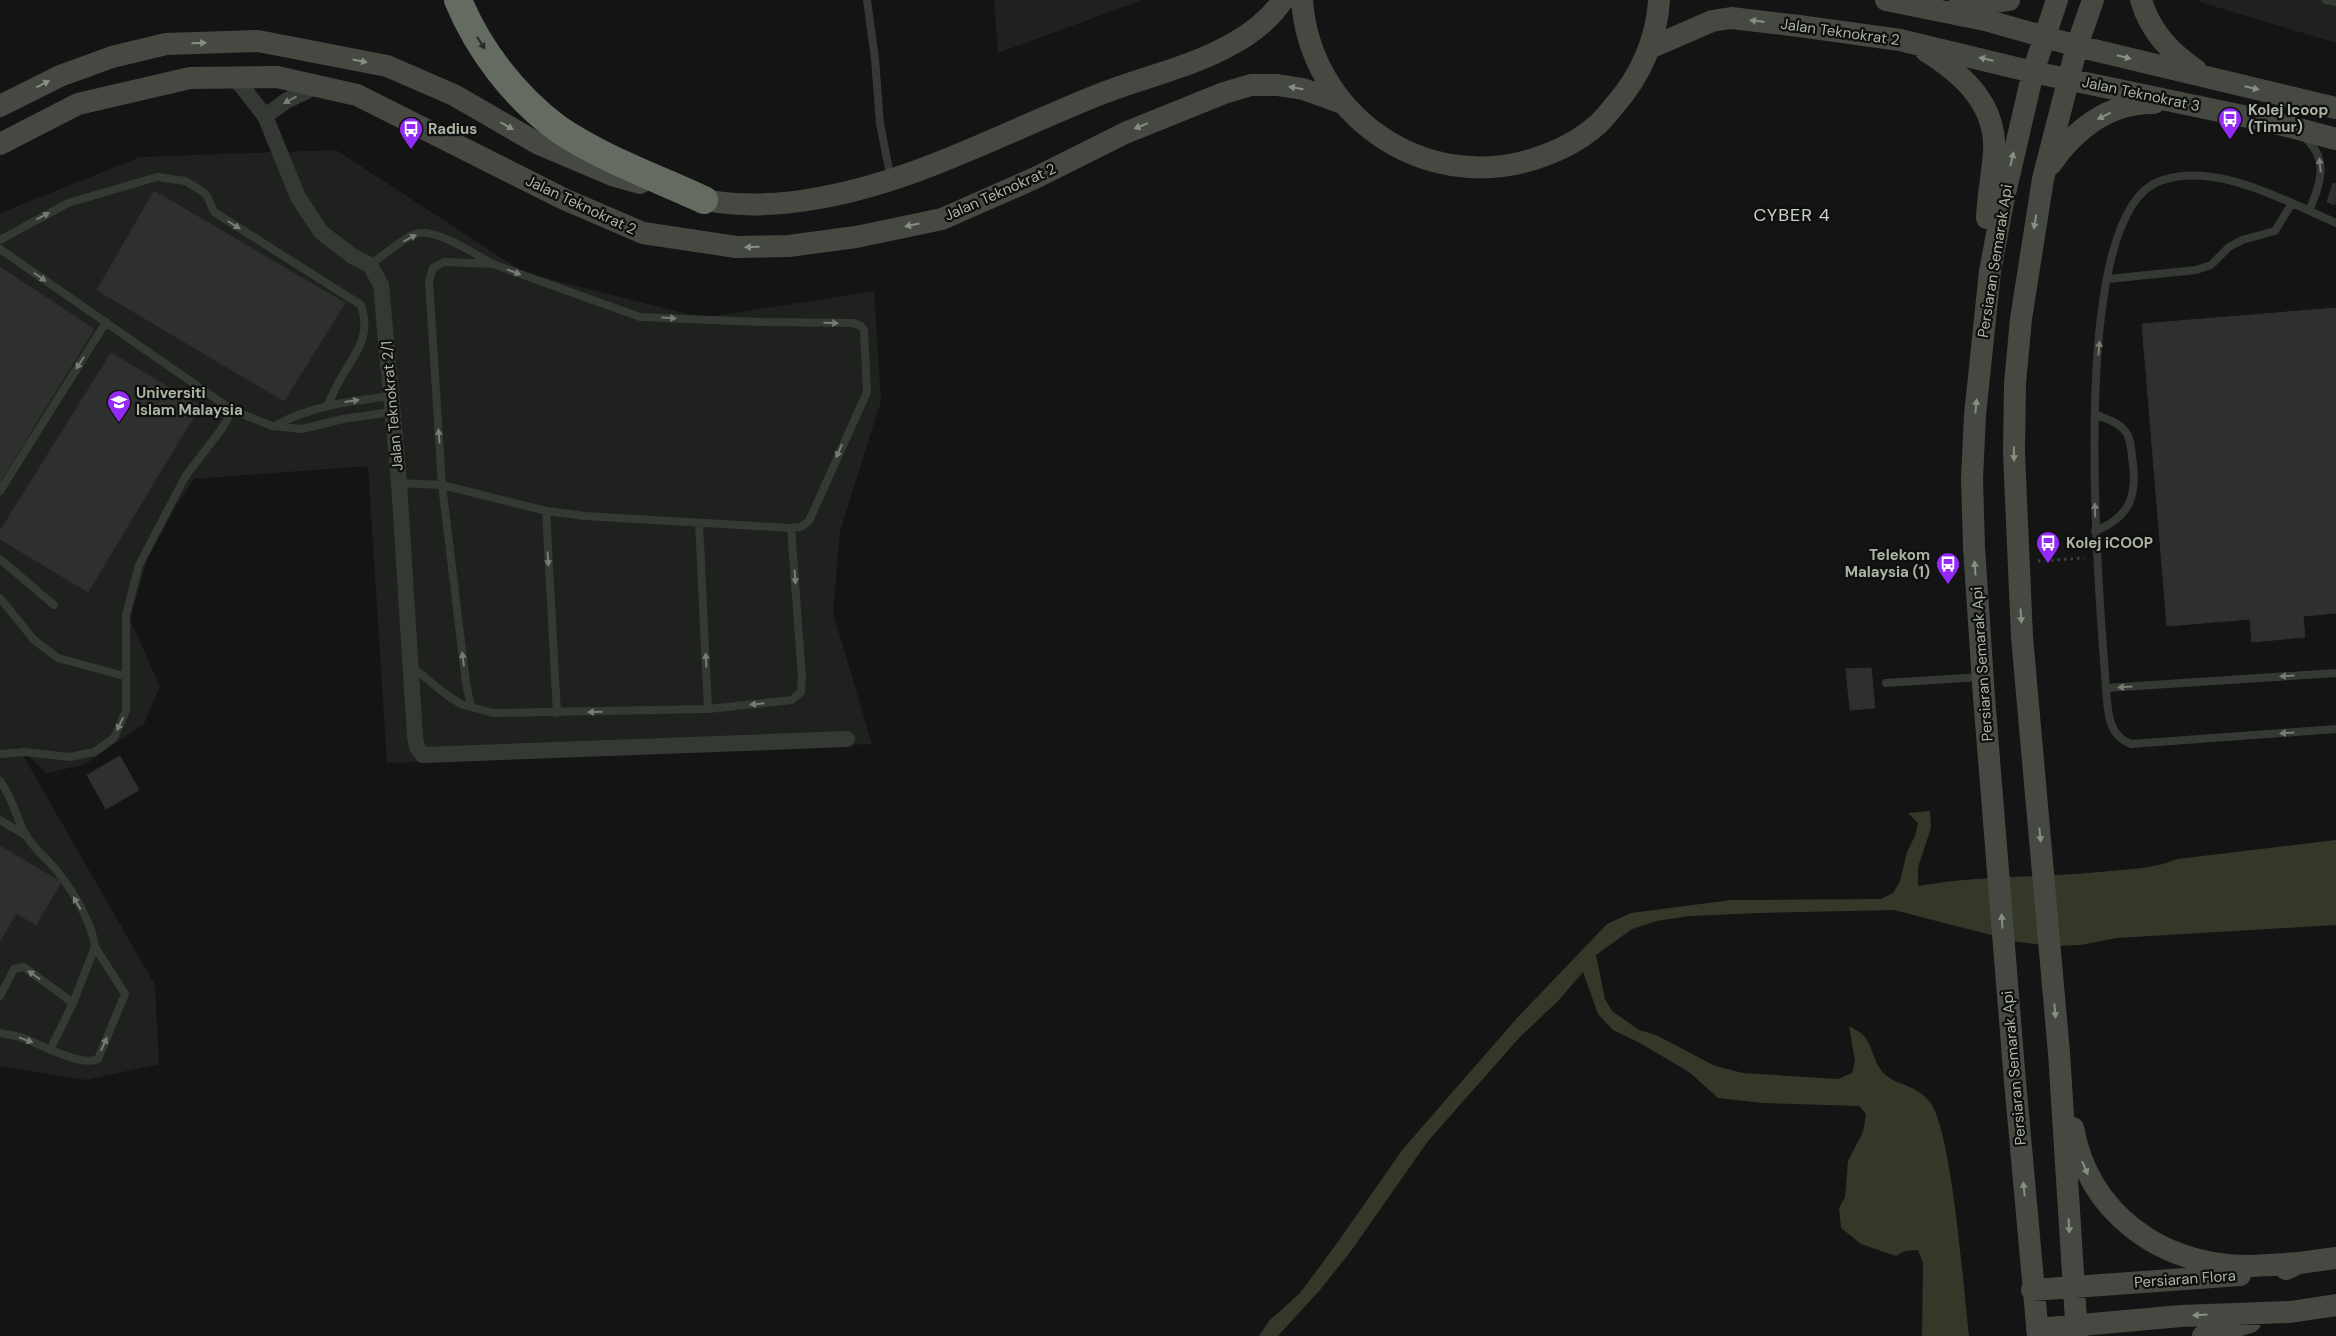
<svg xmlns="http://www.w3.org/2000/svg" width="2336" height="1336" font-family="'DM Sans',sans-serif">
	<rect width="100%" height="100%" fill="#131413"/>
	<path fill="#1f211f" d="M994,0H1142L998,53Z
		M2200,0H2336V43L2200,2Z
		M336,150L525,273L703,318L874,291L881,401L840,531L833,613L872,744L387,763L368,466L194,479L175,508L147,560L130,620L160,686L144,724L84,765L46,773L17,745L155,985L159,1064L86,1080L0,1066V213L140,157Z"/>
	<path fill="#343829" d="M1930,811L1931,828L1918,867V886C1981,875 2046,878 2110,871C2133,869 2156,868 2177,859L2336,840V925L2117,938L2080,945L2056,946L2018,942L1894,910L1760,913L1689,916L1657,921L1632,929L1596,955L1605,999L1612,1011L1639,1030L1656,1035L1715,1066L1743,1073L1838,1079L1852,1073L1855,1061L1849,1026C1853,1029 1859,1031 1862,1034C1874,1045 1873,1066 1887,1076C1902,1087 1914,1084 1929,1101C1952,1126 1964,1294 1969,1336H1922L1923,1263L1918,1250L1905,1251L1896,1256L1861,1244L1841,1228L1839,1208L1845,1197L1848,1161L1863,1132L1866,1114L1859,1106L1763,1103L1718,1098L1689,1072L1638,1042L1613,1030L1598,1014L1583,972L1558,1001L1520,1037L1428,1141L1351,1251L1320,1290L1278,1336H1259L1269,1321L1300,1293L1335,1246L1403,1149L1517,1018L1607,924L1631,913L1731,900L1881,899L1893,893L1900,881L1907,852L1915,836L1918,823L1908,813Z"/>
	<path fill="#2e302e" stroke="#2d302d" d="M2333,183L2336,184L2335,205L2327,202Z
		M154,191L345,303L284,401L97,290Z
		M0,267L94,329L0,482Z
		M2336,308V613L2303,616L2305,637L2252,642L2250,619L2167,626L2142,324Z
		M111,353L200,406L88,592L0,539V531Z
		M1871,668L1875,708L1850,710L1846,669Z
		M120,756L139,790L106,809L87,775Z
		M0,846L61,882L36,925L16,913L0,941Z"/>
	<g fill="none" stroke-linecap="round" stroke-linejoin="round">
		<path stroke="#3d403a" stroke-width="3" stroke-dasharray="2.5 4" stroke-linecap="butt" d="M2038,561L2084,558"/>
		<path stroke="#353934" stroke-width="8" d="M867,0L875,59L880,124L891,179
			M2326,0L2336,2
			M2305,138C2330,160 2320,185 2309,211
			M2336,223C2286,201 2216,161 2160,181C2064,215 2100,602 2106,688L2336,673
			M0,240L68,203L157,177L185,181L202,191L207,196L214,212L361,305C370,334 360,347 345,371C338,382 333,394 327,406
			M0,249L232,410L272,426L302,429L343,419L391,412
			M370,265C383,256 397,243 412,235C432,225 473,253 491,263
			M2108,279L2196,270L2211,265L2229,247L2242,240L2275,231L2292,203
			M274,426C314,405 347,402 390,396
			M399,483L442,485L546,511L585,516L791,528L801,527L809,521L867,392L864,330L861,326L853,323L759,322L640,317L493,264L444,262L433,268L429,281L442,485L466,683L471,707
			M0,491L106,322
			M546,511L557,713
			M699,523L708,709
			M2095,531C2131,517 2138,494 2132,457C2131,449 2131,438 2125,431C2118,422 2106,419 2095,414
			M0,559L54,605
			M0,598L34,640L58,658L124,676
			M412,667L448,696L463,705L494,713L708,709L792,700L801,692L802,678L791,528
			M1886,683L1981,677
			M2106,688C2108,711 2107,735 2131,744L2336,729
			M0,754L24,752L70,757L94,752L114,738L126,711V615L139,565L185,477L223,427L232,410
			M0,781C13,798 16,819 27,837C36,851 50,861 60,875C74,893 93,925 95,947
			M0,820L27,836
			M0,996L14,969L24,967L73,1003
			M0,1033C8,1035 16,1035 23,1038C41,1044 80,1067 98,1059L125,994L95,947L73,1003L50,1050"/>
		<path stroke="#353934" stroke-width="16" d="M230,77L240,84L265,116L298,197L321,232L352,256L370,265L381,285L399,483L415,737L417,747L423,755L847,739
			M265,116L286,101L317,86"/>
		<path stroke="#454942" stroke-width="22" d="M1302,0C1310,115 1423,194 1534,159C1556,152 1579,141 1597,125C1603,120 1609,112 1614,106C1640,77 1657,39 1659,0
			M1886,0L1985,20L2077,46L2336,108
			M2141,0C2150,31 2170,52 2196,70
			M1957,8L2009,0
			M1650,48L1712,21L1731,18L1799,26L1900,40L2033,72L2272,122L2336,139
			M1926,51C1964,75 1997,105 1994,153C1992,175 1988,196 1987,218
			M0,106L60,76L112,57L166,44L258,41L387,66L454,95L537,143L615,176L640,183
			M0,144L78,104L190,78L277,77L357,95L564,199L643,233L736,247L789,246L856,237L942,219L1035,178L1125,133L1224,93L1251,85H1277L1303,89L1342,103
			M2051,164C2075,129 2110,102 2154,103
			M688,196C731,208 776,206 819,198C917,181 1007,131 1098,95C1142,77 1190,68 1232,44C1251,34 1271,18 1283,0
			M2073,1128C2089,1213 2159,1264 2245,1266C2263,1266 2281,1264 2299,1263
			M2286,1269L2299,1263L2336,1258
			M2032,1290L2240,1275
			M2037,1329L2181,1316L2290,1312L2336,1305
			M2038,1336L2014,1070L1984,697L1974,547L1972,479L1975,415L1990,271L2003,202L2033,72L2057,0
			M2077,1336L2059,1053L2022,637L2014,453L2015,383L2021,319L2043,179L2077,46L2093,0
			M2203,1336L2250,1322"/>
		<path stroke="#646b60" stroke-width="28" d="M458,0C478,49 514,96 557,128C600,158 657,178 704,200"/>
	</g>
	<defs><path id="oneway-solid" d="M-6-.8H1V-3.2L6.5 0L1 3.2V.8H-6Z" transform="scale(1.25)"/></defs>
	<g fill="#888f82">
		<use href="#oneway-solid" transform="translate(1757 21) rotate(-173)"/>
		<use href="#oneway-solid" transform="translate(199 43) rotate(-2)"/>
		<use href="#oneway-solid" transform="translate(2124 57) rotate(14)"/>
		<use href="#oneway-solid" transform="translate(1986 59) rotate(-167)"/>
		<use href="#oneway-solid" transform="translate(360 61) rotate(11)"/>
		<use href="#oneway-solid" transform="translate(43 84) rotate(-27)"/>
		<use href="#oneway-solid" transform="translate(1296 88) rotate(-170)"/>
		<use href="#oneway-solid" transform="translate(2252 88) rotate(13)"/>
		<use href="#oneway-solid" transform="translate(2104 116) rotate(154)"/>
		<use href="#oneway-solid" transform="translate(507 126) rotate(30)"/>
		<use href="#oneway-solid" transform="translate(1141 126) rotate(158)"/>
		<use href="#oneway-solid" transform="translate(2012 159) rotate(-77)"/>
		<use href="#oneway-solid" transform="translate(2035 222) rotate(100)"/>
		<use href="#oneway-solid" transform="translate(912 225) rotate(168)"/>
		<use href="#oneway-solid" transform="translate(752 247) rotate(179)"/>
		<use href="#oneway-solid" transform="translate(1976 406) rotate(-85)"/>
		<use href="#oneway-solid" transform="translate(2014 454) rotate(89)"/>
		<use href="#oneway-solid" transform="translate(1975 568) rotate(-94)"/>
		<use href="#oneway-solid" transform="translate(2021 616) rotate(86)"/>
		<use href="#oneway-solid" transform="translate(2040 835) rotate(85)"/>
		<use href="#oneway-solid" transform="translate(2002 921) rotate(-94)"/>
		<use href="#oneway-solid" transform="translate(2055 1011) rotate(85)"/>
		<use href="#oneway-solid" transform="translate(2085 1168) rotate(67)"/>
		<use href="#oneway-solid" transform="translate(2024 1189) rotate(-95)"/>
		<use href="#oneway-solid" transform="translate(2069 1226) rotate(87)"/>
		<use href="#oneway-solid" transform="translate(2200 1315) rotate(177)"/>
	</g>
	<use fill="#282b27" href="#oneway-solid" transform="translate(481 43) rotate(57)"/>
	<g fill="#767d72">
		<use href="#oneway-solid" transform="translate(290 100) rotate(151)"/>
		<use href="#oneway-solid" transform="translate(2320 165) rotate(-96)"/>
		<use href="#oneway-solid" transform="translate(43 216) rotate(-28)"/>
		<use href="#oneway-solid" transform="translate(234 225) rotate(32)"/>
		<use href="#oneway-solid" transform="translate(410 238) rotate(-28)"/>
		<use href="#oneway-solid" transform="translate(514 272) rotate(21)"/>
		<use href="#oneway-solid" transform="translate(40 277) rotate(35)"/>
		<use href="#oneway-solid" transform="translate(669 318) rotate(3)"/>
		<use href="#oneway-solid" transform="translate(831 323) rotate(1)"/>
		<use href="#oneway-solid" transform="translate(2099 348) rotate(-85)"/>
		<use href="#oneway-solid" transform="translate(80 363) rotate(123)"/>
		<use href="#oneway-solid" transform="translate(352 401) rotate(-8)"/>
		<use href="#oneway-solid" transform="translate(439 436) rotate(-94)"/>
		<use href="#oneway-solid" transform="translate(839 451) rotate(114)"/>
		<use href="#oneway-solid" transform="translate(2095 510) rotate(-92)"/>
		<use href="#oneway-solid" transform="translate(548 559) rotate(87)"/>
		<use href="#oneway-solid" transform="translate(795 577) rotate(86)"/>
		<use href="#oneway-solid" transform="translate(463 659) rotate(-97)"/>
		<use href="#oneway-solid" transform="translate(706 660) rotate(-93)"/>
		<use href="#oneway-solid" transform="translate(2287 676) rotate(176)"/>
		<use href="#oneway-solid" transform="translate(2125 687) rotate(176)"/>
		<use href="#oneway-solid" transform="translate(757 704) rotate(174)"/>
		<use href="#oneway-solid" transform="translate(595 712) rotate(178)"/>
		<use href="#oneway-solid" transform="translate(120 724) rotate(115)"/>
		<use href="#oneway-solid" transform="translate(2287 733) rotate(176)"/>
		<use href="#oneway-solid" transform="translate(77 903) rotate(-120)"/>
		<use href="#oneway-solid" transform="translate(34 975) rotate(-144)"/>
		<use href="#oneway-solid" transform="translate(26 1040) rotate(20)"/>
		<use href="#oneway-solid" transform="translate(104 1044) rotate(-66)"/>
	</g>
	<defs>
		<g id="bus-pin" transform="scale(1.25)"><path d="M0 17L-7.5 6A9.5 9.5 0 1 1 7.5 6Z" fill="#932af5" stroke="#0e0f0e"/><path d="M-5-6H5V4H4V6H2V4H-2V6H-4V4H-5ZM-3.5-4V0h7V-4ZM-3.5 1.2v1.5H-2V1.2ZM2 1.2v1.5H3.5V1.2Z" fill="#fff"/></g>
		<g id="university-pin" transform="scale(1.25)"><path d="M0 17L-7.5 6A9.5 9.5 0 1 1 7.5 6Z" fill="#932af5" stroke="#0e0f0e"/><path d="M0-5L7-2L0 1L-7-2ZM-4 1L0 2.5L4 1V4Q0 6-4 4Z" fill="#fff"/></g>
	</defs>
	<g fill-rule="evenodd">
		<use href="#bus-pin" x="2230" y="119"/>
		<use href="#bus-pin" x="411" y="129"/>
		<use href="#university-pin" x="119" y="402"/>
		<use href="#bus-pin" x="2048" y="543"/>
		<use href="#bus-pin" x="1948" y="564"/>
	</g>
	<g text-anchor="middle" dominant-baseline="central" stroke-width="4.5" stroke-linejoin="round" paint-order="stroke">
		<g font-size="15" fill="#acb5a4" stroke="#0e0f0e">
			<text transform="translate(1840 32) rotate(8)">Jalan Teknokrat 2</text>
			<text transform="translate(2141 94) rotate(12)">Jalan Teknokrat 3</text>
			<text transform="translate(1000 192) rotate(-24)">Jalan Teknokrat 2</text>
			<text transform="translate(581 205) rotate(25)">Jalan Teknokrat 2</text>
			<text transform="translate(1995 261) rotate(-81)">Persiaran Semarak Api</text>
			<text transform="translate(392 406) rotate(-95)">Jalan Teknokrat 2/1</text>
			<text transform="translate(1982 664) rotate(-94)">Persiaran Semarak Api</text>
			<text transform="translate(2014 1068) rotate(-95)">Persiaran Semarak Api</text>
			<text transform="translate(2185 1279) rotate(-4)">Persiaran Flora</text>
		</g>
		<g font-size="15" font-weight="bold" fill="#acb5a4" stroke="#0e0f0e" text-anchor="start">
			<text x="2248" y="110">Kolej Icoop<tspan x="2248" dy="17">(Timur)</tspan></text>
			<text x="428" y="129">Radius</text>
			<text x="136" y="393">Universiti<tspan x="136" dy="17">Islam Malaysia</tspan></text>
			<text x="2066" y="543">Kolej iCOOP</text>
			<text x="1930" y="555" text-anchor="end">Telekom<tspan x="1930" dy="17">Malaysia (1)</tspan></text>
		</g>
		<g font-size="18" letter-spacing="1" fill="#cad1c5" stroke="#0e0f0e">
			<text x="1792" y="215">CYBER 4</text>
		</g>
	</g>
</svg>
